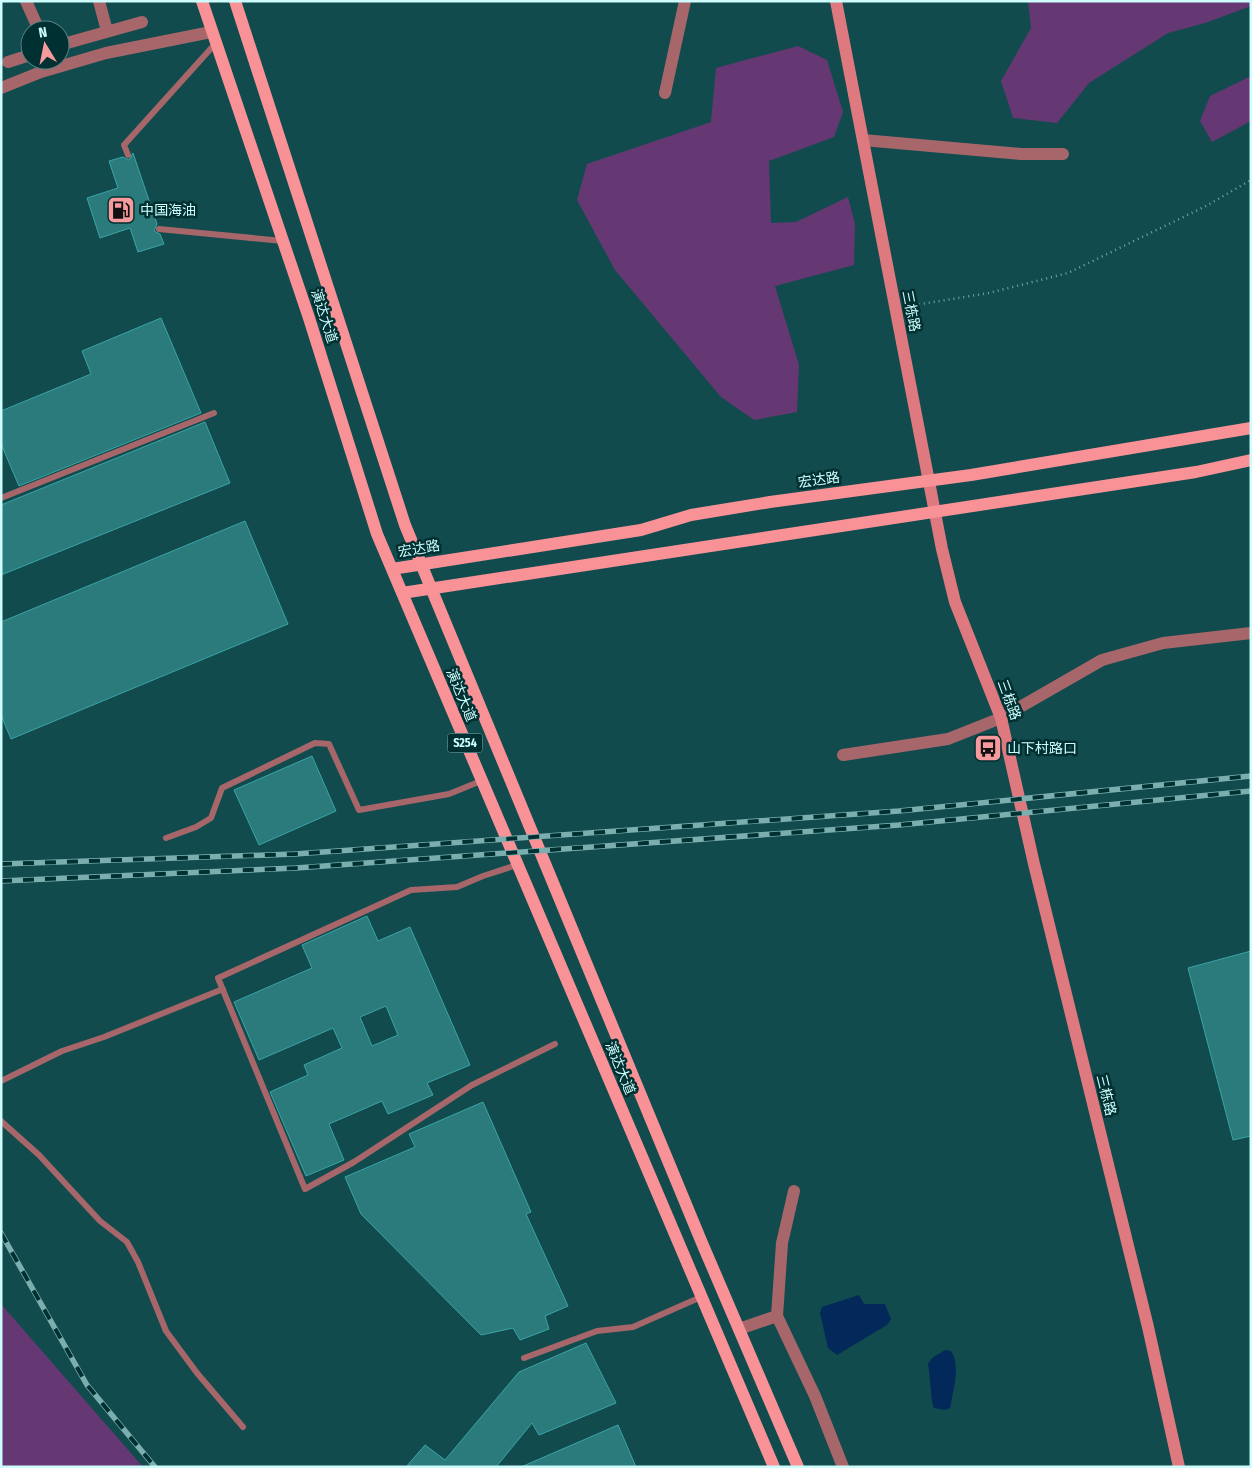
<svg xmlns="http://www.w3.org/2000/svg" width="1252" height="1468" font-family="'Fira Sans Condensed','Noto Sans SC',sans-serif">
	<rect width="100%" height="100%" fill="#124b4d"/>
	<path fill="#653873" d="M1028,1H1251V6L1205,23L1168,33L1089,83L1057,123L1013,118L1001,81L1031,28Z
		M798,46L827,60L843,112L834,137L769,161L771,223L796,222L848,197L855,224L854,265L775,286L799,365L797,412L754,420L721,397L615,270L577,200L587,164L711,122L716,68Z
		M1251,76V121L1212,142L1200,121L1210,96Z
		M1,1304L143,1467H1Z"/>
	<path fill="#03295b" d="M859,1295L864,1304H885L891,1319L887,1325L837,1355L828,1348L820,1313L822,1307Z
		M945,1350L951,1351C961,1365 953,1392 950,1408L945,1410L934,1408C931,1403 930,1374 928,1364L932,1358Z"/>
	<path fill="#2b7b7c" stroke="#3aa4a7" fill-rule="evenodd" d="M133,153L157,224L154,231L160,234L164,244L138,252L130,228L100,238L87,198L118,188L109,161L123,157L129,160Z
		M161,318L201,413L19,486L1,444V411L91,374L82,351Z
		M205,422L230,483L1,575V505Z
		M245,521L288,624L11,739L1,715V622Z
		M312,756L336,811L259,845L234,790Z
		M367,916L378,941L410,927L470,1065L427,1083L433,1095L388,1114L382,1101L329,1124L344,1160L306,1176L270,1092L308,1075L304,1065L342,1048L333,1028L259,1060L234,1002L312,968L302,945ZM386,1006L398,1035L372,1046L360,1017Z
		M1251,951V1136L1233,1140L1188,968Z
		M483,1102L531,1212L526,1214L568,1306L545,1316L549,1329L520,1340L513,1328L481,1335L361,1214L345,1177L415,1147L409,1134Z
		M586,1343L616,1403L539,1435L532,1423L496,1467H406L425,1445L445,1460L519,1372Z
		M618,1425L636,1467H521Z"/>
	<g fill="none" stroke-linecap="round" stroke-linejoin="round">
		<path stroke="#73a6a7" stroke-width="2.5" stroke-dasharray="1 4" stroke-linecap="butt" d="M909,306L989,293L1068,273L1206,206L1251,180"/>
		<path stroke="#a7676a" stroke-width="6" d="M128,155L124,145L215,44
			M159,229L283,241
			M1,498L214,413
			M166,838L196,827L211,818L222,788L315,743L329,744L359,810L449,794L481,781
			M517,865L483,876L457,887L411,890L218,978L305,1189L354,1162L472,1085L555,1044
			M1,1081L62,1051L104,1037L223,989
			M1,1121L39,1155L100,1221L127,1242L138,1262L166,1331L197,1373L243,1427
			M524,1358L597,1331L633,1327L701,1297"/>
		<path stroke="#a7676a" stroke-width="12" d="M26,1L39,30
			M99,1L107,31
			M60,45L142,22
			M8,62L30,55
			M1,88L41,72L106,53L211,32
			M665,93L685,1
			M863,140L1021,154H1063
			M843,755L948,739L1001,718L1102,660L1163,643L1251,633
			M794,1191L782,1243L777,1316L815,1396L843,1467
			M739,1329L777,1316"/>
		<path stroke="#de797f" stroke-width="12" d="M836,1L942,549L955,602L1001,718L1034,864L1148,1327L1179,1467"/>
		<path stroke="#f99297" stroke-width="12" d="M202,1L309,318L377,534L774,1467
			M235,1L405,525L702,1243L798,1467
			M392,569L641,530L691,515L770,502L971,475L1251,428
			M402,593L1196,472L1251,460"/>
		<g stroke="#7bafaf" stroke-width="5.5">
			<path id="rail" d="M1,864L295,854L899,811L1251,776
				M1,881L296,868L899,825L1251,791
				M1,1233L87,1385L155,1467"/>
		</g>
		<use href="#rail" stroke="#003031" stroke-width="4" stroke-dasharray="11" stroke-linecap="butt"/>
	</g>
	<defs>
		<g id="fuel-square" transform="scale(1.4375)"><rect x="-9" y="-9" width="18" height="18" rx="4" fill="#f59b9e" stroke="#003031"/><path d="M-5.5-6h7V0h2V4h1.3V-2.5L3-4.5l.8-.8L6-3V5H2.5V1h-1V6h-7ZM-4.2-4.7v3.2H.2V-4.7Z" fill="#111"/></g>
		<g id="bus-square" transform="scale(1.4375)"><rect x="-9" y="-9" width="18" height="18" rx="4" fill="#f59b9e" stroke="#003031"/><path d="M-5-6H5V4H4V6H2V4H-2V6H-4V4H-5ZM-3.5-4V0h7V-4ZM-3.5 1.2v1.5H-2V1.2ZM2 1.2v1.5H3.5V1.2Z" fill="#111"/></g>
	</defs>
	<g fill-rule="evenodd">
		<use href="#fuel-square" x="121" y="210"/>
		<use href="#bus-square" x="988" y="748"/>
	</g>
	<g text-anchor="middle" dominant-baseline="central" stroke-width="5" stroke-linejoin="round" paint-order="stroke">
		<rect fill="#003031" stroke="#90c0c0" stroke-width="1" x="447.5" y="733.5" width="35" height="19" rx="4"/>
		<g font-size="12" font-weight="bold" fill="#cefdfd">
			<text x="465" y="743">S254</text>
		</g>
		<g font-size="14" fill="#cefdfd" stroke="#003031" text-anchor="start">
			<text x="140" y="210">中国海油</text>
			<text x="1007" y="748">山下村路口</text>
		</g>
		<g font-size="14" fill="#cefdfd" stroke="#003031">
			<text transform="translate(911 311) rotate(79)">三栋路</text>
			<text transform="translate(324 316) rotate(72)">演达大道</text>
			<text transform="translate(819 480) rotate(-8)">宏达路</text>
			<text transform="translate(419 549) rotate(-10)">宏达路</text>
			<text transform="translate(461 695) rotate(67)">演达大道</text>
			<text transform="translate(1009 700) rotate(70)">三栋路</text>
			<text transform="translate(620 1068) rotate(67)">演达大道</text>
			<text transform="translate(1106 1095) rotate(76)">三栋路</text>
		</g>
	</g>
	<rect width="1252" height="1468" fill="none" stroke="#cefdfd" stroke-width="5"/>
	<g transform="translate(45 45) rotate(350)"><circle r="24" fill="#003031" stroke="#528283"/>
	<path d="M0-4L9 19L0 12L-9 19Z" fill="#f59b9e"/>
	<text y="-8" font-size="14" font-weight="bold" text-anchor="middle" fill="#cefdfd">N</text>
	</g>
</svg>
